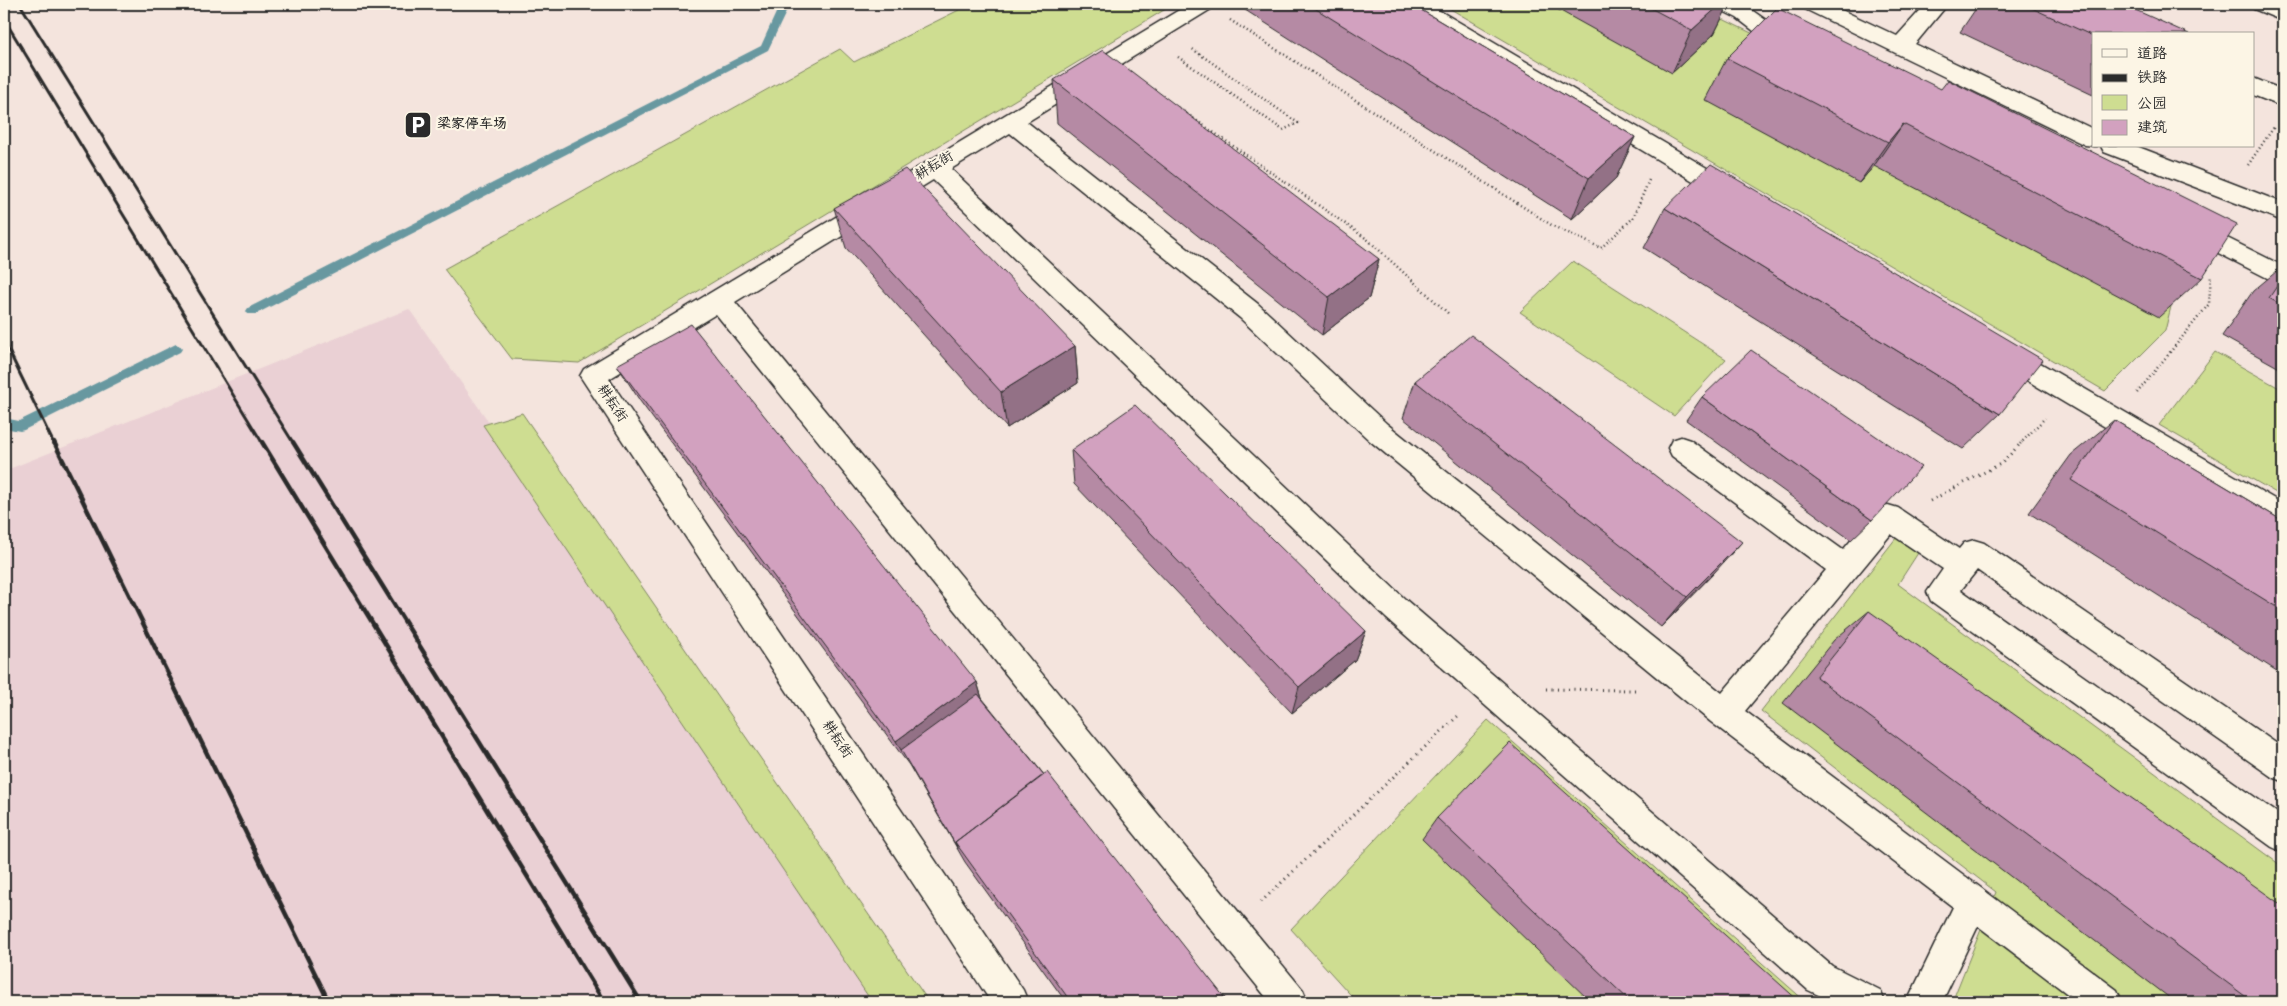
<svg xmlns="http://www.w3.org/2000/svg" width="2287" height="1006" font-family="'Gochi Hand','LXGW WenKai TC',sans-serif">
	<rect width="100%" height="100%" fill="#f4e4dd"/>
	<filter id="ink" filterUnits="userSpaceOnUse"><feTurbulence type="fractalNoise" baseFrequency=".02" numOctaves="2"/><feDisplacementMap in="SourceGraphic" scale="10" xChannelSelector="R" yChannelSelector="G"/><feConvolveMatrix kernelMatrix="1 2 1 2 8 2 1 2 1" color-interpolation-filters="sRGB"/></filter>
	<g filter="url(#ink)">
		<path fill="#ead0d4" d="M409,309L899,1002H4V471Z"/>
		<path fill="#cedd91" stroke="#7c845e" d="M971,4H1174L579,363L512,359L444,269L840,49L854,62Z
			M1442,4H1692L2186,245L2165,331L2105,391Z
			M1573,261L1726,359L1674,416L1520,312Z
			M2215,352L2283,390V497L2159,425Z
			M522,413L929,1002H872L483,425Z
			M1896,538L1918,553L1898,584L2283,867V1002H1952L1996,892L1761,711Z
			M1488,720L1806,1002H1357L1291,929Z"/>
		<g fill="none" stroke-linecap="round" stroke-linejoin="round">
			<path fill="#6898a0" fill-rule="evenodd" d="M780,4H790L768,50L256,314H248L246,311L248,308L761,46Z
				M176,344L180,346L182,349L180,352L24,430L20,431L4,428V418L19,421Z"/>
			<g stroke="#2b2b2b" stroke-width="3">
				<path id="minor" d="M1189,4H1215L1211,9L1027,122L1258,304L1387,424L1722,693L1826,570L1672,456L1668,448L1672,440L1681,437L1690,440L1843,550L1878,508L1888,505L1898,508L1959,549L1964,543L1974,540L1984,543L2283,748V781L2272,777L1977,570L1961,590L2283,817V852L2272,847L1931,601L1927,592L1943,569L1891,534L1745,711L2117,990L2122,1002H2078L1978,926L1942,1002H1907L1953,907L1711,722L1369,440L1240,318L1010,133L951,169L1406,600L1832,966L1880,990L1885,1002H1833L1808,990L1386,618L933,180L735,302L1303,990L1308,1002H1270L716,314L609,379L1023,990L1028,1002H991L580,376L584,369Z
					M1402,4H1428L1741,188L1745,194L1741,200L1733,203L1725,200L1406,9Z
					M1716,4H1743L1797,42L1800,47L1797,52L1789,54L1781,52L1737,18L1719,9Z
					M1801,4H1829L1897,36L1926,4H1948L1915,44L2093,129V146H2096L2085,145L1805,9Z
					M2253,78L2283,90V107L2253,95Z
					M2101,146H2136L2283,203V221L2104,152Z
					M2191,220L2283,266V286L2183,235L2179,229L2183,223Z
					M2002,343L2011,346L2283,504V530L2273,527L1993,360L1989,353L1993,346Z"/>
			</g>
			<g stroke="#2b2b2b" stroke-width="3">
				<path id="major" d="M2250,4L2283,6V21L2254,9Z"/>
			</g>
			<path stroke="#2b2b2b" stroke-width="2.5" stroke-dasharray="1 3" stroke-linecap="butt" d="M1230,20L1553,226L1601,248L1633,218L1649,180
				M1178,57L1283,130L1298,123L1191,48
				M1177,107L1367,239L1450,315
				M2248,165L2274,127
				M2137,393L2209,304L2211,275
				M2020,444L2045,418"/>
			<path stroke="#2b2b2b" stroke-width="3" stroke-dasharray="1 4.5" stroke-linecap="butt" d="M1930,501L2002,463L2022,442
				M1546,689L1635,690
				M1261,902L1460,714"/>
			<use href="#minor" fill="#fcf5e5" fill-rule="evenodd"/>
			<use href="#major" fill="#fcf5e5" fill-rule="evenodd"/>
			<path stroke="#2b2b2b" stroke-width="3" d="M20,4L294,444
				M4,19L263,444
				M4,341L54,444"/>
			<path stroke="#2b2b2b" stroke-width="4.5" d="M54,442L329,1002
				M262,442L604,1002
				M293,442L641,1002"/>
		</g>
		<path fill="#b58aa4" stroke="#2b2b2b" d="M1242,4H1411L1635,137L1616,178L1572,219L1242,8Z
			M1548,4H1729L1714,34L1672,73Z
			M1979,4H2122L2093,34V95L1960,32Z
			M1777,8L2202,278L2159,317L1874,166L1859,183L1705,100L1727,58Z
			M1054,80L1379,259L1369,298L1322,335L1057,123Z
			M834,208L1075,346L1078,383L1007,428L846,248Z
			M1665,208L2000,414L1963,449L1644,248Z
			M2283,266V370L2222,336L2253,291Z
			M617,365L977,682L982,698L1228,1002H1066L965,862L909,765L640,401Z
			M1415,381L1714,573L1661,627L1403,418Z
			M1702,397L1872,520L1851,540L1686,420Z
			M2114,420L2283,521V675L2029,513L2071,455Z
			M1071,450L1366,631L1355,660L1292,713L1074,484Z
			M1869,611L2283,1002H2175L1783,703L1834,640Z
			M1437,818L1800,1002H1591L1422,839Z"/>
		<path fill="#937186" stroke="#2b2b2b" d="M1721,4H1729L1714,34L1672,73L1692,30Z
			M1903,124L1874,166L1859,183L1888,142Z
			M1635,137L1616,178L1572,219L1589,178Z
			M1379,259L1369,298L1322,335L1329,297Z
			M1075,346L1078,383L1007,428L1001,392Z
			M1742,542L1714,573L1661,627L1687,597Z
			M1366,631L1355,660L1292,713L1299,687Z
			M977,682L985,709L901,750L896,741Z"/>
		<path fill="#d2a1bf" stroke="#2b2b2b" d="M1308,4H1411L1635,137L1589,178Z
			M1643,4H1721L1692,30Z
			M2023,4H2122L2189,34H2093V36Z
			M1777,8L1941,89L1948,80L2237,224L2202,278L1903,124L1888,142L1727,58Z
			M1103,50L1379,259L1329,297L1054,80Z
			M1711,164L2043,360L2000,414L1665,208Z
			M905,169L1075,346L1001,392L834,208Z
			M2283,277V306L2269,298Z
			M691,324L977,682L896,741L617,365Z
			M1471,335L1742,542L1687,597L1415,381Z
			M1751,350L1921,467L1872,520L1702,397Z
			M1135,405L1366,631L1299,687L1071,450Z
			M2114,420L2283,521V611L2071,480Z
			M1869,611L2283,906V1002H2253L1816,677Z
			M978,694L1044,775L955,842L958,849L901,750Z
			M1510,743L1800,1002H1631L1437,818Z
			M1047,772L1228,1002H1071L955,842Z"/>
	</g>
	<defs>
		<g id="parking-square" transform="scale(1.4375)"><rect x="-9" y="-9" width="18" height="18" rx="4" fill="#2b2b2b" stroke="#fcf5e5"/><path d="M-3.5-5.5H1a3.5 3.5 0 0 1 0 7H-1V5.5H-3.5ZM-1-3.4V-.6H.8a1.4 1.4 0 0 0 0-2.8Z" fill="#fff"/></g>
	</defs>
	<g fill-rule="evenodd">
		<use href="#parking-square" x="418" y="125"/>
	</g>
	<g text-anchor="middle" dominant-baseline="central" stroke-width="4.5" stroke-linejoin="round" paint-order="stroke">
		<g font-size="14" font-weight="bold" fill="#2b2b2b" stroke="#fcf5e5" text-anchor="start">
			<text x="437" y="125">梁家停车场</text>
		</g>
		<g font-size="14" fill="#2b2b2b" stroke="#fcf5e5">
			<text transform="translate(935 167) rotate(-31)">耕耘街</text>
			<text transform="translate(611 404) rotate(56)">耕耘街</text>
			<text transform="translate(836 740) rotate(56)">耕耘街</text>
		</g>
	</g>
	<rect width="2287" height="1006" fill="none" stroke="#fcf5e5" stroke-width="20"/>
	<rect x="10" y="10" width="2267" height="986" fill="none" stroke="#2b2b2b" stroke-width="2" filter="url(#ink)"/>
	<rect x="2092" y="32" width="162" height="115" fill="#fcf5e5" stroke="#a8a49b"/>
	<rect x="2102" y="49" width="25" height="8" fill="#fcf5e5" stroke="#a8a49b"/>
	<text x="2137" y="58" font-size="15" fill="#2b2b2b">道路</text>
	<rect x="2102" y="74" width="25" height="8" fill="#2b2b2b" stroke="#a8a49b"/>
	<text x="2137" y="82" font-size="15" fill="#2b2b2b">铁路</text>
	<rect x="2102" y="95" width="25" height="15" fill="#cedd91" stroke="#a8a49b"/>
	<text x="2137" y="108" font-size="15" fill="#2b2b2b">公园</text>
	<rect x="2102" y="120" width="25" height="15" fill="#d2a1bf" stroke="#a8a49b"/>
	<text x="2137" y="132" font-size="15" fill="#2b2b2b">建筑</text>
</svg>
